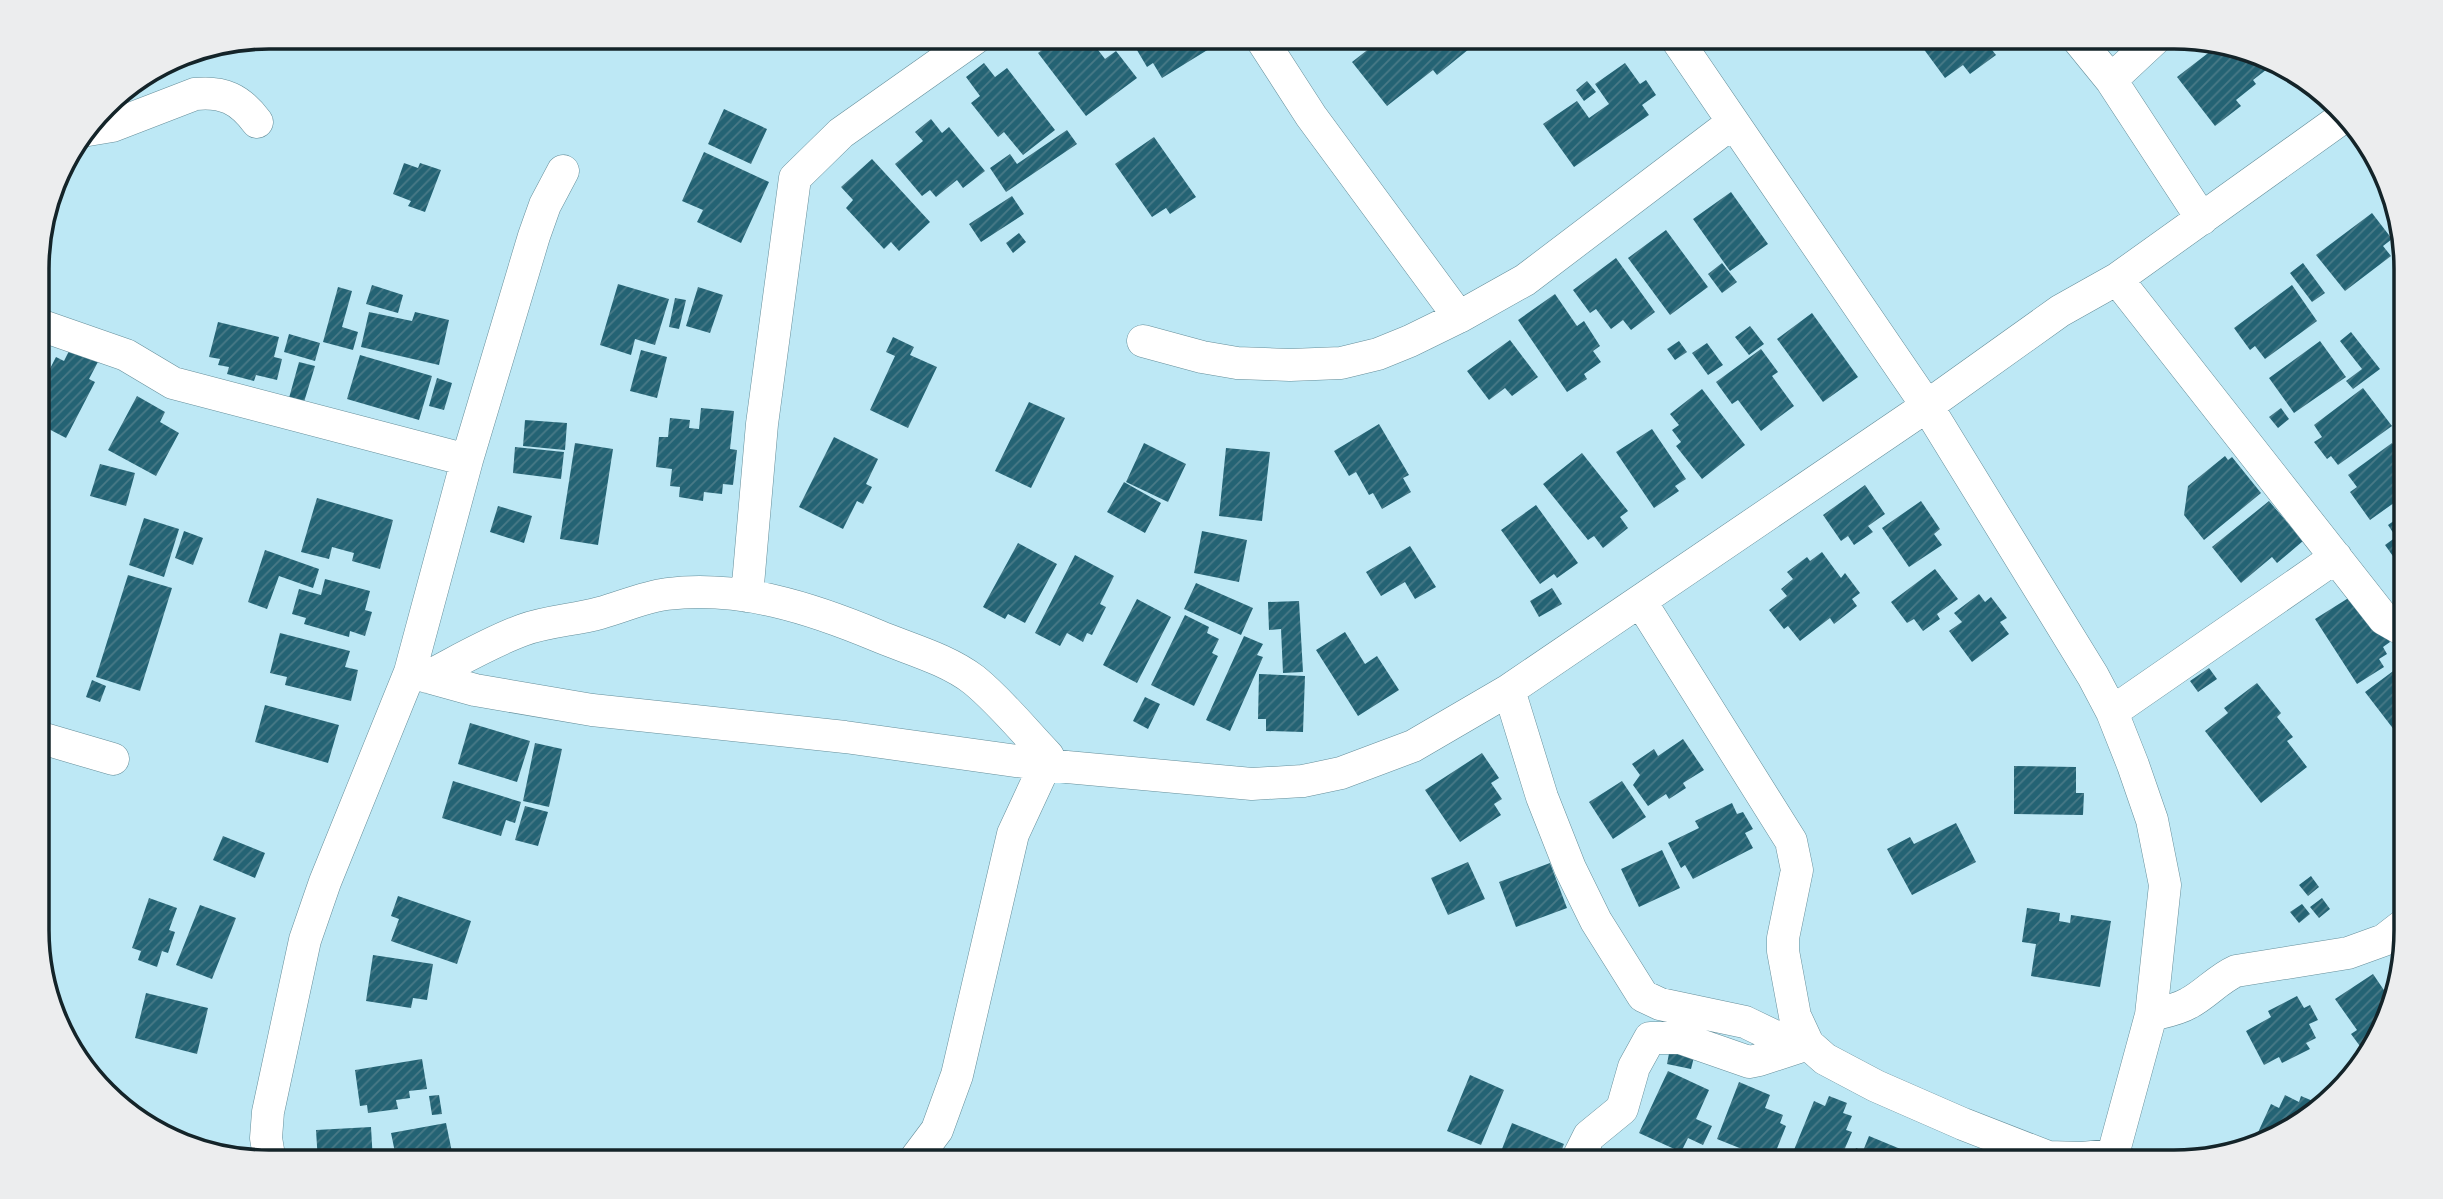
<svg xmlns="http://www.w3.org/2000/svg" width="2443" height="1199" font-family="Signika,sans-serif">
	<defs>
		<pattern id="building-hatch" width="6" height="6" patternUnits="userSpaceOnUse" patternTransform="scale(1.75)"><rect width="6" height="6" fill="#246374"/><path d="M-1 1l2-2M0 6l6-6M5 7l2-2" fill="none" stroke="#497a87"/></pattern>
	</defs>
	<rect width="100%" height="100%" fill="#bde8f5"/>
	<path fill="url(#building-hatch)" d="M1060,37H1088L1105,59L1116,51L1137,78L1086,116L1038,53Z
		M1136,37H1213L1205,42L1209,49L1162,78L1153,63L1147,67L1131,40Z
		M1384,37L1391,42L1397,37H1460L1469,49L1437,75L1433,70L1387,106L1352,62Z
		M1923,37H1982L1996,55L1970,74L1963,65L1945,78L1920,44L1925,40Z
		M2216,47L2276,61L2285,68L2278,73L2271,66L2253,80L2256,84L2236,100L2241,106L2215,126L2177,77Z
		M984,63L995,77L1007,68L1055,130L1023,155L1004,132L998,137L971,103L980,96L966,77Z
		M1625,63L1640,84L1646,80L1656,95L1642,105L1649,115L1574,167L1543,124L1577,101L1589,118L1609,104L1595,84Z
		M1587,81L1596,92L1584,101L1576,90Z
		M724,109L767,129L751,164L708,144Z
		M931,119L942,133L949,127L985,171L963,188L957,180L936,197L930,190L922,196L895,164L923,141L915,132Z
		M1067,130L1077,144L1006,192L990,168L1010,154L1017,164Z
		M1154,137L1196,197L1170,214L1166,208L1152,217L1115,164Z
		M704,152L769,182L741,243L697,222L703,210L682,201Z
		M872,159L930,222L899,251L891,242L884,249L846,208L853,200L841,187Z
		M404,163L418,168L420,163L441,170L425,212L408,206L411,201L393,194Z
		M1731,192L1768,244L1730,271L1693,219Z
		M1012,196L1024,214L981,242L969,224Z
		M2372,213L2392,239L2383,246L2391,256L2345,291L2316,255Z
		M1666,230L1708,287L1670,315L1628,258Z
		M1019,233L1026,242L1013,253L1006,243Z
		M1616,258L1655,312L1631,330L1623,320L1611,329L1596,309L1590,313L1573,290Z
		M1722,263L1737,282L1722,293L1708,274Z
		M2303,263L2325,293L2312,302L2290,273Z
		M618,284L669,299L655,345L635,339L631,355L600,345Z
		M372,285L403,295L398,313L366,304Z
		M2292,285L2317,321L2265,359L2255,346L2250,350L2234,328Z
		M338,287L352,291L342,327L358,332L353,350L323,342Z
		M698,287L723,295L710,333L686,326Z
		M1555,294L1577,326L1584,321L1600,346L1593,351L1601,362L1584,374L1587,379L1567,392L1518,320Z
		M675,298L686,300L679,329L669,327Z
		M369,312L412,321L415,312L449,320L439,365L361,347Z
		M1812,313L1858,377L1823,402L1777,339Z
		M218,322L279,337L274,357L282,359L277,380L256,375L254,381L227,374L229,367L218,365L220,359L209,357Z
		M1750,326L1764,344L1749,355L1735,337Z
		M2351,332L2380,369L2353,389L2346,381L2362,369L2340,341Z
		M289,334L320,343L315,361L284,352Z
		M893,337L914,347L910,355L937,367L908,428L870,410L895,356L886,352Z
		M1510,340L1538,377L1512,396L1505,388L1489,400L1467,371Z
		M1679,341L1687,352L1675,360L1667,349Z
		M2320,341L2346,377L2294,413L2269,378Z
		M73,343L100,358L89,379L95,382L66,438L43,426L44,416L38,413V392L56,357L64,361Z
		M1707,343L1723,365L1708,375L1692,353Z
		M1761,349L1778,372L1772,376L1794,406L1761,431L1738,400L1732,404L1716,382Z
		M641,350L667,357L657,398L630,391Z
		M360,355L432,376L419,420L347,399Z
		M299,362L315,366L304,402L289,398Z
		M437,378L452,383L444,410L429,406Z
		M2363,388L2392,426L2338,465L2331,456L2327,459L2314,442L2322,437L2314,425Z
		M1702,389L1745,445L1702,479L1676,446L1681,442L1672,430L1679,425L1670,414Z
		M137,396L165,412L160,422L179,433L156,476L108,450Z
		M1029,402L1065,418L1031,488L995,471Z
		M701,408L734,411L730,449L737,450L733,485L723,484L722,494L704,492L703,501L679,497L680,487L670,486L672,469L656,467L659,437H668L670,418L690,420L689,428L699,429Z
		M2281,408L2289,419L2278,428L2269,417Z
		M525,420L567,423L565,450L523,446Z
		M1379,424L1409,475L1403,478L1411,492L1382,509L1373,493L1369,495L1356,472L1349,476L1334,451Z
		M1652,429L1686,479L1675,486L1679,491L1654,508L1616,452Z
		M834,437L878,459L866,484L872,487L863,504L857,501L843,529L799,507Z
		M575,443L613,449L598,545L560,539Z
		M1144,443L1186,464L1168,502L1126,482Z
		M2392,443L2405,460V495L2370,520L2350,492L2357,487L2348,475Z
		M515,447L564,452L561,479L513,473Z
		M1226,448L1270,452L1262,521L1219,516Z
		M1582,453L1628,511L1620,517L1628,528L1603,548L1594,536L1588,540L1543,484Z
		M2225,456L2228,460L2232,457L2261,493L2204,540L2184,515L2188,486Z
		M100,464L135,473L126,506L90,496Z
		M1124,482L1161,503L1145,533L1107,512Z
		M1865,485L1885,514L1868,526L1873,532L1854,545L1848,536L1841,541L1823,515Z
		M317,498L393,520L380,569L352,561L354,553L332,547L329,559L301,552Z
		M1921,501L1940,529L1934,534L1942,545L1909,567L1882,528Z
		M2269,501L2303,541L2277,563L2272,557L2241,583L2212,547Z
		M1536,505L1578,563L1557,578L1554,574L1540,584L1501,530Z
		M498,506L532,516L524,543L490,532Z
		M2405,513V573L2385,545L2396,537L2388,525Z
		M144,518L179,529L164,577L129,565Z
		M184,531L203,538L193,565L175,558Z
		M1202,531L1247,540L1239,582L1194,573Z
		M1018,543L1057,564L1025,623L1008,614L1005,619L983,607Z
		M1410,546L1436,587L1415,599L1405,582L1381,596L1366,572Z
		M265,550L319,569L313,588L279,576L267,609L248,602Z
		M1822,552L1841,578L1845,573L1860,593L1852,599L1857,606L1834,624L1830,618L1800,641L1788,626L1784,629L1769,610L1787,596L1781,589L1793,579L1787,572L1807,557L1810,561Z
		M1075,555L1114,576L1100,604L1106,607L1092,635L1087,633L1083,642L1067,633L1060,646L1035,633Z
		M1935,569L1958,599L1937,614L1940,619L1923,631L1914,619L1907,623L1891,602Z
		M128,575L172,588L140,691L96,677Z
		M325,579L370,591L365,610L372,612L365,636L350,631L349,637L304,624L306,618L292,614L299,589L321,595Z
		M1196,583L1253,608L1241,635L1184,609Z
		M1552,588L1562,604L1539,617L1530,601Z
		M2358,592L2390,642L2383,647L2387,654L2379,659L2384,667L2357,684L2315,619Z
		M1979,594L1985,602L1991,597L2007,618L2000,622L2009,634L1972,662L1949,631L1962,622L1954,613Z
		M1137,599L1171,617L1137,683L1103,665Z
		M1299,601L1303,672L1283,673L1281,629L1269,630L1268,602Z
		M1185,615L1209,627L1207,633L1219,639L1212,653L1218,656L1194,706L1151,685Z
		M1345,632L1365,664L1377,656L1399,690L1358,716L1316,650Z
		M280,633L350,651L345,667L358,670L351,701L285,685L287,677L270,673Z
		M1244,636L1263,644L1257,655L1263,657L1230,731L1206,720Z
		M2404,663L2406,730L2398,735L2365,692Z
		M2209,668L2217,679L2198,692L2190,681Z
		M1259,674L1305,676L1303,732L1266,731V719H1258Z
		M92,680L106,686L100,702L86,697Z
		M2257,683L2281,713L2277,717L2293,737L2287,741L2307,767L2261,803L2205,731L2228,713L2224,708Z
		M1145,697L1160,704L1148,729L1133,721Z
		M265,705L339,725L328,763L255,742Z
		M470,723L530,741L517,782L458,764Z
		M1683,739L1704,770L1683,783L1686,788L1669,799L1666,794L1648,806L1633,785L1640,775L1632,764L1654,749L1658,756Z
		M535,743L562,749L549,807L523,801Z
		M1482,753L1499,778L1491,783L1502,799L1494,804L1501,815L1460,842L1425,790Z
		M2014,766L2076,767V793H2084L2083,815L2014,814Z
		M453,781L521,802L515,823L506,820L501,836L442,818Z
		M1622,781L1646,817L1613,839L1589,802Z
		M1732,803L1737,814L1743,812L1753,829L1745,833L1753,848L1693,879L1685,865L1681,868L1668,843L1699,828L1695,821Z
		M525,806L548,812L538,846L515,840Z
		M1956,823L1976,862L1912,895L1887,849L1910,837L1914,844Z
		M223,836L265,853L255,878L213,860Z
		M1662,850L1680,888L1639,907L1621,869Z
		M1468,862L1485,899L1448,915L1431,878Z
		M1550,863L1567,908L1516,927L1499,882Z
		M2311,876L2319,887L2308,896L2299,885Z
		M398,896L471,921L457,964L391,941L399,919L391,916Z
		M149,898L177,908L169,930L175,932L168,953L162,951L157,967L138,960L141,951L132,948Z
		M2322,898L2330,909L2319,918L2310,907Z
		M2302,904L2310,914L2299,923L2290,912Z
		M200,905L236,918L212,979L176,965Z
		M2027,908L2060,913L2059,921L2070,923L2071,915L2111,921L2100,987L2031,976L2036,944L2022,942Z
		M373,955L433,964L427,1000L413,998L411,1008L366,1001Z
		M2373,974L2390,999L2382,1032L2365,1053L2351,1034L2357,1030L2335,999Z
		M146,993L208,1008L197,1054L135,1038Z
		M2297,996L2304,1008L2310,1005L2318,1020L2309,1024L2316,1038L2306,1043L2310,1049L2282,1063L2279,1057L2264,1065L2246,1031L2271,1017L2268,1011Z
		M1671,1043L1696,1049L1691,1069L1667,1064Z
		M422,1059L427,1089L409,1091L410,1098L396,1100L398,1109L368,1113L367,1105L360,1106L355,1070Z
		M1668,1071L1709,1090L1696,1119L1712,1126L1703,1145L1688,1138L1681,1152L1639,1133Z
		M1470,1075L1504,1090L1481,1145L1447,1131Z
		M1739,1082L1770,1095L1765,1108L1783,1115L1780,1123L1786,1126L1772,1161L1717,1139Z
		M439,1095L442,1114L432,1115L429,1096Z
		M2285,1095L2299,1102L2301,1096L2320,1104L2303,1123L2255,1139L2271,1104L2279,1108Z
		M1829,1096L1847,1103L1843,1113L1852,1116L1846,1130L1852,1132L1839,1162H1789L1814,1101L1825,1106Z
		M446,1123L453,1157L425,1162H397L391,1133Z
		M1512,1123L1564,1144L1557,1162H1497Z
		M371,1127L373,1162H318L316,1130Z
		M1869,1136L1915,1155L1912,1162H1851L1856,1148L1863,1151Z"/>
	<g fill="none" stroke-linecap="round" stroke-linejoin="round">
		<g stroke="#658e9a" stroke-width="33">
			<path id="street" d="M1260,37L1311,116L1459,317
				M1675,37L1927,406L2093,676L2112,712L2133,765L2152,820L2165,885L2151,1015L2111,1162
				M2076,37L2111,80L2202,219
				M2111,80L2157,37
				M88,130L112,126L195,94C223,91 240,99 257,122
				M2117,279L2384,619L2405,631
				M37,324L126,355L173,383L467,460
				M1143,341L1202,357L1237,363L1290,365L1341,363L1378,354L1410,341L1459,317L1525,280L1732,123
				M747,596L762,424L795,178L841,133L977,37
				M1641,602L1791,841L1797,870L1783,938V951L1795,1016L1808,1044L1825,1059L1876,1086L1963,1124L2048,1157L2052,1162
				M410,672L475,690L592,710L845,737L1045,765L1252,784L1303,781L1341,773L1413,746L1509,690L1927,406L2060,311L2117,279L2342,118
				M427,677C458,661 490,642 523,630C548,621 575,620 600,613C622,607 644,597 667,594C740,585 811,608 878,636C909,649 947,659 974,680C1001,702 1024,731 1048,756
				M1509,690L1542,797L1570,868L1596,921L1643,996L1660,1004L1745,1022L1797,1047
				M2112,712L2336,557
				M38,737L113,759
				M2151,1015C2164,1012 2177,1010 2189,1003C2206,994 2218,979 2236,971L2348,953L2384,940L2406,923
				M2048,1157L2082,1158L2113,1155L2123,1162
				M270,1162L266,1138L268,1112L305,940L325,882L410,672L467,460L534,236L545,205L563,171
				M913,1162L937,1130L957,1075L1013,834L1045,765
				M1576,1162L1589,1136L1622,1109L1634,1067L1650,1038H1680L1749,1062L1759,1060L1808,1044"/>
		</g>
		<use href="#street" stroke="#fff" stroke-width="32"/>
	</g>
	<path d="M0 0H2443V1199H0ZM269 49H2174A220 220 0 0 1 2394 269V930A220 220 0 0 1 2174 1150H269A220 220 0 0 1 49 930V269A220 220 0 0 1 269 49Z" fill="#ecedee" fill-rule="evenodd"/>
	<path fill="none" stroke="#142429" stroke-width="3.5" d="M269 49H2174A220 220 0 0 1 2394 269V930A220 220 0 0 1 2174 1150H269A220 220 0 0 1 49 930V269A220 220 0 0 1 269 49Z"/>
</svg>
